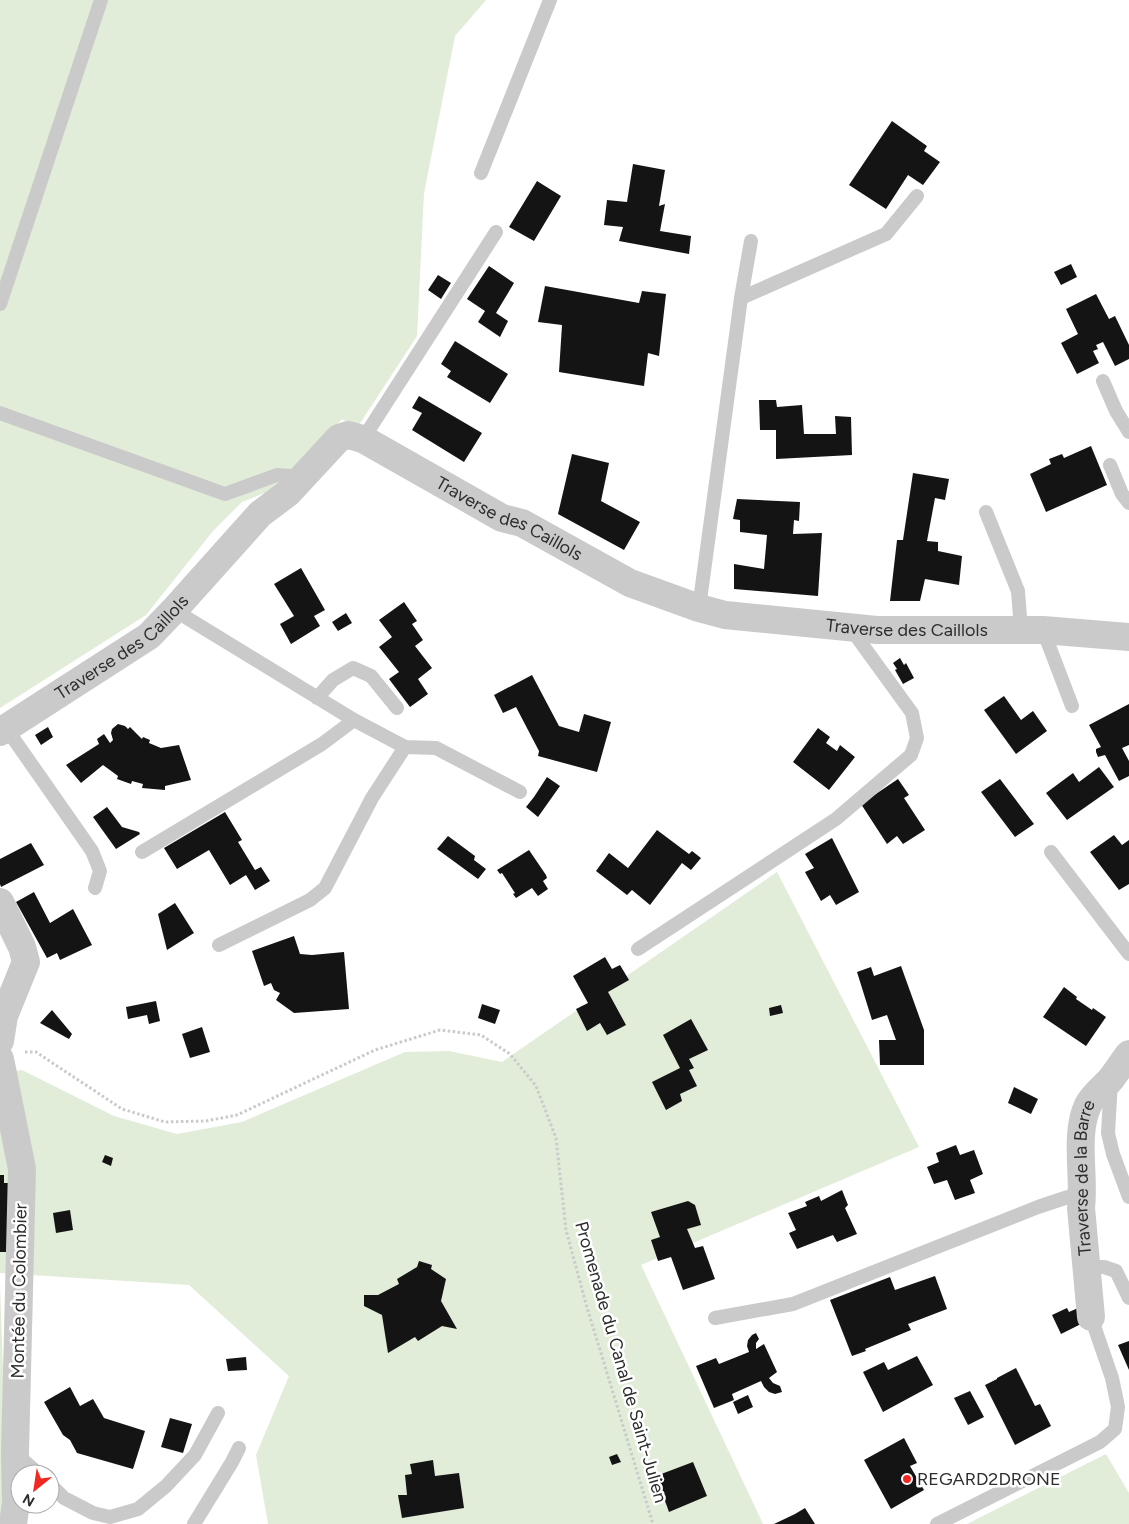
<svg xmlns="http://www.w3.org/2000/svg" width="1129" height="1524" font-family="Figtree,sans-serif">
	<rect width="100%" height="100%" fill="#fff"/>
	<path fill="#e1ecd9" d="M0,0H486L455,36L424,193L417,336L357,428L342,419L282,486L242,502L213,531L146,615L0,708Z
		M777,872L919,1147L641,1265L763,1524H268L256,1455L289,1376L189,1285L0,1273V1073L22,1070L114,1116L177,1134L242,1122L405,1052L449,1051L502,1062Z
		M0,1285L8,1512L0,1515Z
		M1106,1454L1129,1493V1524H967Z"/>
	<path fill="#141414" d="M892,121L927,146L924,151L940,162L923,185L908,175L886,209L849,185Z
		M633,164L665,170L659,206L665,204L660,231L691,236L689,254L619,241L623,227L604,225L607,200L627,202Z
		M537,181L561,196L534,241L509,227Z
		M1071,264L1077,277L1061,285L1054,272Z
		M489,266L514,283L496,313L508,321L500,337L478,322L485,311L467,299Z
		M438,275L451,283L441,299L428,290Z
		M545,286L639,303L642,291L666,294L659,356L648,353L644,386L559,372L562,325L538,322Z
		M1096,294L1109,319L1115,316L1129,345V359L1115,366L1103,342L1096,345L1098,349L1093,351L1099,363L1077,374L1061,343L1078,334L1066,309Z
		M455,341L508,374L490,403L447,377L451,371L441,364Z
		M419,396L482,433L464,462L412,430L422,413L412,408Z
		M759,400H776L777,407L802,405L804,434H836L835,416L851,417L852,455L776,459V430H760Z
		M1091,446L1107,485L1046,512L1030,474L1051,464L1049,459L1062,454L1064,458Z
		M572,454L609,463L601,501L640,522L624,550L558,514Z
		M913,473L949,479L945,500L935,498L927,541L938,542V551L962,556L959,585L925,579L920,601H890L897,540H903Z
		M737,499L800,502L799,521L794,520L793,534L822,533L818,596L734,589V564L764,569L767,535L740,532V520L733,519Z
		M301,568L325,610L314,616L320,626L291,644L280,624L294,616L274,584Z
		M404,602L417,621L412,624L423,640L415,646L432,668L418,679L428,694L410,707L389,679L399,672L379,647L392,637L379,620Z
		M346,613L352,623L338,631L332,622Z
		M900,658L904,665L906,663L914,678L903,684L895,670L897,669L893,663Z
		M532,675L559,726L579,732L584,714L611,722L597,772L538,756L539,751L516,707L503,713L494,695Z
		M1004,696L1021,720L1033,711L1047,731L1016,754L984,710Z
		M1129,704V745L1122,748L1129,761V776L1119,781L1105,755L1098,757L1096,752V749L1101,747L1089,725Z
		M118,724L125,726L128,729L130,727L142,739L143,737L150,740L149,743L161,748L179,745L191,780L165,786V790L142,788L143,784L132,781L131,784L117,779L118,776L103,765L81,783L66,765L99,744L97,739L104,734L110,743L113,740L111,733L112,729Z
		M48,727L53,737L41,745L35,735Z
		M818,728L830,737L826,743L837,751L840,745L855,757L829,790L793,762Z
		M1099,767L1114,787L1067,820L1046,793L1073,773L1079,782Z
		M547,777L560,786L538,817L526,807L534,797Z
		M898,779L909,795L904,798L925,830L903,844L897,836L887,844L861,804Z
		M1000,779L1034,824L1015,837L981,792Z
		M107,807L122,827L139,832L140,834L116,849L93,817Z
		M225,812L242,840L238,842L255,870L261,867L270,881L255,890L246,875L230,885L209,850L177,869L164,848Z
		M657,830L689,854L692,851L701,858L691,870L682,863L650,905L632,890L627,895L596,871L609,853L628,868Z
		M1114,835L1122,845L1129,840V884L1119,890L1090,852Z
		M448,836L475,856L474,860L486,869L478,879L437,849Z
		M832,838L859,892L836,905L830,895L821,901L805,872L814,868L805,854Z
		M31,843L44,865L1,887L0,884V859Z
		M529,850L546,875L547,878L543,881L548,889L538,896L532,888L516,898L513,894L515,893L502,873L500,874L497,870Z
		M34,892L50,923L73,909L92,945L60,960L57,953L47,958L16,902Z
		M175,903L194,933L167,950L158,914Z
		M294,936L300,954L312,955L344,952L349,1009L294,1013L276,1000L280,993L274,990L271,983L264,986L252,951Z
		M605,957L612,969L620,965L629,980L608,992L626,1025L607,1035L600,1023L587,1031L576,1009L588,1003L573,976Z
		M901,966L924,1030V1065H880L879,1040H896L887,1015L872,1020L857,972L871,967L874,976Z
		M1064,987L1077,997L1076,999L1092,1010L1093,1008L1106,1017L1086,1046L1043,1017Z
		M156,1001L160,1021L149,1024L147,1015L128,1019L126,1007Z
		M482,1004L500,1010L495,1024L478,1018Z
		M781,1005L783,1013L770,1016L769,1008Z
		M52,1010L72,1034L69,1039L40,1023Z
		M691,1019L708,1050L689,1059L694,1068L689,1070L697,1086L680,1094L682,1101L666,1110L652,1082L680,1068L663,1035Z
		M202,1027L210,1052L190,1058L182,1034Z
		M1014,1087L1038,1099L1031,1114L1008,1103Z
		M956,1145L960,1155L974,1150L983,1174L970,1180L975,1193L955,1200L947,1180L934,1184L927,1167L939,1162L936,1153Z
		M105,1155L113,1158L111,1166L102,1162Z
		M0,1175H4V1183H15V1252H0Z
		M842,1190L848,1205L845,1208L857,1234L837,1242L833,1235L797,1249L789,1233L796,1230L788,1213L807,1206L805,1202L819,1196L821,1201Z
		M688,1201L695,1205L701,1225L687,1229L695,1248L703,1246L715,1279L683,1290L671,1257L658,1261L651,1240L660,1237L651,1212Z
		M70,1210L73,1230L56,1233L53,1213Z
		M419,1261L432,1265L431,1269L446,1279L441,1301L457,1329L442,1326L418,1341L415,1337L388,1353L382,1315L364,1306V1295H378L399,1284L397,1279L417,1267Z
		M935,1276L947,1309L908,1324L911,1330L865,1349L866,1351L852,1356L830,1300L890,1277L895,1290Z
		M1067,1308L1069,1312L1078,1308L1085,1322L1061,1334L1052,1315Z
		M756,1333L759,1339L756,1343V1349L764,1344L777,1372L769,1378L773,1383L780,1386L782,1392L775,1394L769,1392L764,1387L761,1381L732,1394L734,1400L714,1408L696,1366L716,1358L719,1364L749,1352L747,1346L748,1340L752,1335Z
		M1129,1341V1370L1118,1345Z
		M917,1356L933,1385L883,1412L863,1372L884,1362L888,1370Z
		M246,1357L247,1370L228,1371L226,1359Z
		M1016,1368L1035,1406L1040,1404L1051,1426L1015,1445L985,1385L997,1379V1378Z
		M70,1387L80,1406L93,1399L104,1418L145,1431L133,1469L77,1453L70,1440L63,1435L44,1402Z
		M970,1391L984,1417L968,1425L954,1398Z
		M748,1395L753,1407L738,1414L733,1402Z
		M170,1418L192,1424L183,1453L161,1447Z
		M904,1438L917,1463L910,1466L924,1490L891,1509L864,1460Z
		M617,1454L621,1462L612,1465L609,1457Z
		M433,1460L435,1476L459,1473L464,1508L402,1518L398,1495H407L405,1475L412,1474L410,1464Z
		M693,1462L707,1496L669,1512L656,1476Z
		M805,1508L815,1524H774L795,1514Z"/>
	<g fill="none" stroke-linecap="round" stroke-linejoin="round">
		<path stroke="#cacaca" stroke-width="3" stroke-dasharray="2.5 2.5" stroke-linecap="butt" d="M25,1052H36L122,1109L165,1122L206,1121L237,1115L375,1050L440,1030L481,1035L510,1054L536,1086L556,1138L566,1230L586,1304L653,1524"/>
		<path stroke="#cacaca" stroke-width="14" d="M481,173L550,0
			M741,298L886,234L917,196
			M0,304L101,0
			M1103,381L1116,411L1129,432
			M0,413L225,494L277,475L290,476L298,481
			M363,439L496,232
			M1110,465L1122,494L1129,503
			M986,512L1018,591L1021,630
			M699,608L741,298L751,241
			M174,610L354,720L405,747L436,748L520,792
			M1043,630L1072,706
			M317,698L333,680L353,668L371,676L397,708
			M6,728L92,851L100,871L95,888
			M142,852L322,744L354,720
			M1051,852L1129,954
			M219,945L310,900L325,888L372,798L405,747
			M638,949L836,819L911,755L917,738L912,713L851,629
			M1111,1081L1108,1133L1113,1154L1129,1197
			M1086,1267H1104L1116,1271L1129,1298
			M715,1318L793,1304L1038,1207L1083,1192
			M16,1454L39,1474
			M50,1484L64,1498L93,1513L110,1517L138,1509L166,1486L195,1455L218,1413
			M194,1524L232,1462L239,1448
			M937,1524L1100,1442L1115,1429L1118,1407L1112,1378L1091,1317"/>
		<g stroke="#cacaca" stroke-width="28">
			<path id="s1" d="M0,732L149,636L174,610L260,514L288,493L339,438L348,435L363,439L502,518L522,523L630,583L699,608L725,615L877,630H1043L1129,637"/>
			<path d="M0,902L22,947L26,962L4,1016L0,1041"/>
			<path d="M0,1059L22,1169L15,1453L16,1502L13,1524"/>
			<path id="s2" d="M1091,1317L1081,1208C1085,1175 1074,1135 1088,1105C1093,1095 1104,1087 1111,1079C1117,1071 1123,1062 1129,1054"/>
		</g>
	</g>
	<circle fill="#f12721" stroke="#fff" stroke-width="2" cx="907" cy="1479" r="5"/>
	<g text-anchor="middle" dominant-baseline="central" stroke-width="5" stroke-linejoin="round" paint-order="stroke">
		<g font-size="18" fill="#2d2d2d" stroke="#fff">
			<text stroke="none"><textPath href="#s1" startOffset="644">Traverse des Caillols</textPath></text>
			<text stroke="none"><textPath href="#s1" startOffset="1064">Traverse des Caillols</textPath></text>
			<text stroke="none"><textPath href="#s1" startOffset="149">Traverse des Caillols</textPath></text>
			<text stroke="none"><textPath href="#s2" startOffset="140">Traverse de la Barre</textPath></text>
			<text transform="translate(19 1291) rotate(-89)">Montée du Colombier</text>
			<text transform="translate(621 1362) rotate(74)">Promenade du Canal de Saint-Julien</text>
		</g>
		<g font-size="18" fill="#2d2d2d" stroke="#fff" text-anchor="start">
			<text x="917" y="1479">REGARD2DRONE</text>
		</g>
	</g>
	<g transform="translate(35 1489) rotate(210)"><circle r="24" fill="#ffffff" stroke="#ababab"/>
	<path d="M0-4L9 19L0 12L-9 19Z" fill="#f12721"/>
	<text y="-8" font-size="14" font-weight="bold" text-anchor="middle" fill="#2d2d2d">N</text>
	</g>
</svg>
